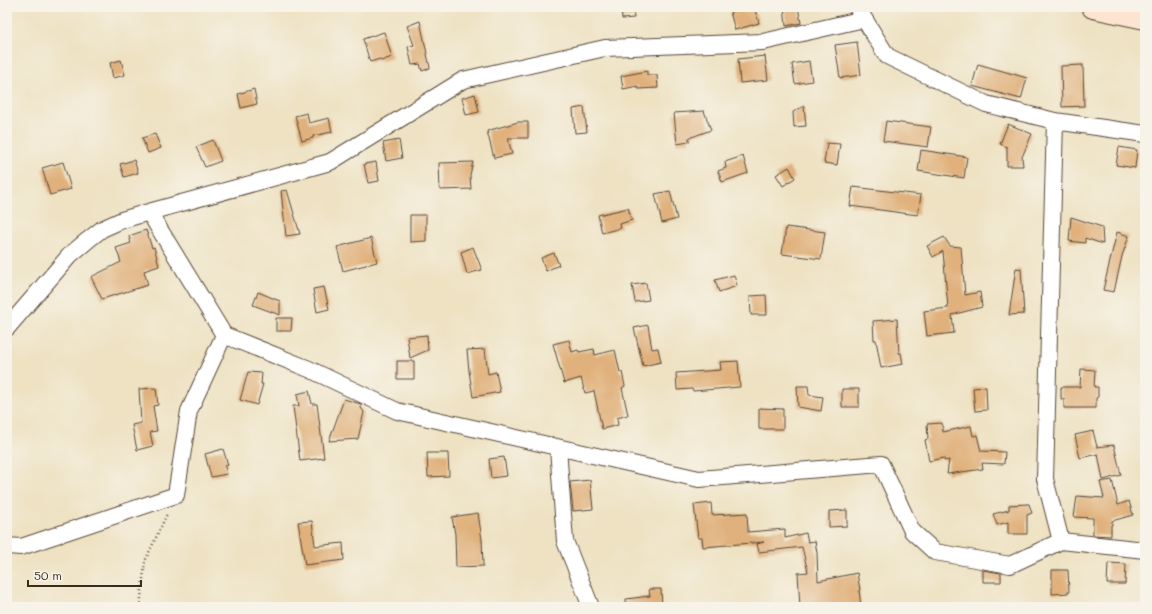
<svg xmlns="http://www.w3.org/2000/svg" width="1152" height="614" font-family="Mali,sans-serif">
	<rect width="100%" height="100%" fill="#f7f3e8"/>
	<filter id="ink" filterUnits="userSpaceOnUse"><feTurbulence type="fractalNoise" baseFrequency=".025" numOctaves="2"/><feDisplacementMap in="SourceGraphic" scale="8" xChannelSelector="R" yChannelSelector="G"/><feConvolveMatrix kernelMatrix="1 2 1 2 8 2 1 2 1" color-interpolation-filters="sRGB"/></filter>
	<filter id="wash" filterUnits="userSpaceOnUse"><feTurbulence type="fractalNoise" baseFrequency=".012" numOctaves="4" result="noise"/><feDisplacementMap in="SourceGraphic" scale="16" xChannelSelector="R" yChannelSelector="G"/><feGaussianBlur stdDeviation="0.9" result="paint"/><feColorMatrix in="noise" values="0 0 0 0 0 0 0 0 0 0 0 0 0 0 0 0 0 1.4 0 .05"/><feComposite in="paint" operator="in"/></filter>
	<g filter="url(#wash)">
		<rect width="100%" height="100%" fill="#eee2c3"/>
		<g id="blocks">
			<path fill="#e0b17c" d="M621,7H633L634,18L622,19Z
				M748,7H754L759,23L735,30L730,12Z
				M784,7H798L801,23L786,26Z
				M420,21L430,68L422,71L420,64L412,65L408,47L414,45L407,26Z
				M384,32L392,57L381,61L380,59L370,62L363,39Z
				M857,42L861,75L840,78L835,45Z
				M765,56L768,80L740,83L738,59Z
				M121,60L125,75L113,78L110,63Z
				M809,61L812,81L795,84L792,64Z
				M978,64L1027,78L1021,99L972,86Z
				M1083,65L1084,106L1062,107L1061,66Z
				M647,71V75H657L658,88L638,89V86L623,89L621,76Z
				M254,89L257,104L241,108L238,94Z
				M475,94L479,112L466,115L462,98Z
				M804,106L806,126L794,127L793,112Z
				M584,107L587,132L575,133L573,109Z
				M704,111L711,130L689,138V142L677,144L674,113Z
				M307,113L309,123L329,118L332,132L313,136V138L302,141L295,116Z
				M886,121L931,127L928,147L883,141Z
				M518,122H528V138H508L512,154L494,158L487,131Z
				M1008,124L1032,134L1022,157L1023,166H1007V147L1000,144Z
				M155,134L161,148L148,153L142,138Z
				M213,140L221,161L205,167L196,147Z
				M399,140L402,158L386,161L383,143Z
				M827,143L840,144L837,165L824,163Z
				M1119,147L1137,150L1135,168L1116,165Z
				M921,150L967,157L964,178L918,171Z
				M743,156L748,173L722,182L718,171L726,168L725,162Z
				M134,160L138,173L124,177L120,164Z
				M63,162L71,189L50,195L42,168Z
				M376,162L379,181L368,183L364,164Z
				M473,162L470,175L471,189L440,190L439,163Z
				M789,167L795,178L783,186L776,175Z
				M853,187L921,195L918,215L850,206Z
				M287,190L300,234L286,236L281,191Z
				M670,191L677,219L662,223L655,194Z
				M628,208L632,220L620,224L621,228L602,233L598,215Z
				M410,215H426V241L410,242Z
				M1071,217L1102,227L1103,244L1085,238V243L1069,241Z
				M786,227L825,232L821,259L782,254Z
				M146,230L152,248L154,247L159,266L144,271L148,285L102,299L91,277L121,262L116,248L131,243L129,236Z
				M1117,232L1129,236L1122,256L1114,292L1103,290Z
				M944,237L950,246L961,247L965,295L980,292L982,307L952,315L954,333L927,336L924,311L948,308L943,251L933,257L927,246Z
				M371,238L377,262L343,271L337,247Z
				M473,247L482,270L467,274L461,252Z
				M554,253L559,265L546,271L541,258Z
				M1016,268L1021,269L1024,314L1009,315Z
				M734,275L737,286L719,292L715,280Z
				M646,283L649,300L635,302L632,285Z
				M324,287L329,309L317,312L313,289Z
				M258,292L280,301V315L253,305Z
				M766,295L767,315H751L750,296Z
				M276,318H292L291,331H276Z
				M897,319L899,353H901L903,364L881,368L876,340H874L873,321Z
				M648,325L652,349L658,348L661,362L643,366L634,328Z
				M427,335L428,350L410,358L407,337Z
				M569,340L572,352L578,350L579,352L594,349L595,355L615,350L620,372H622L625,386L622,388L628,415L617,418L618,425L602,429L594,391L585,393L581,378L564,383L553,344Z
				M485,349L488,374L496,372L500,392L473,397L469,371L467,350Z
				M397,361H414V379H397Z
				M738,361L740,387L693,391L692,389L677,390L676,373L721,370L720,362Z
				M1081,369L1095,370L1094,387H1098V397L1096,398V408H1064V399H1061V387H1080Z
				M248,372L262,373L261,384H263L257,405L240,400Z
				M797,386H808L809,395L823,397L821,411L798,407Z
				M986,387L987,410L975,411L973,388Z
				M156,388L158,405L153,406L157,431L150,432L153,446L137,450L132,425L141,423L139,389Z
				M842,389H859V407H842Z
				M309,391L312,404H317L324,458L300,461L293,406H299L297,394Z
				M344,399L361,404V408L364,412L358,439L329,441Z
				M759,408L783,409V429H759Z
				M942,423L943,432L971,426L973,436L977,435L981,451L1005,452L1004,464L982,463L983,469L947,474L949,460L944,461V458L929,461L925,440L928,439L927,424Z
				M1093,431L1097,447L1114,445L1121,475L1103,480L1098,454L1080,458L1075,435Z
				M223,449L228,465L225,466L227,474L211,477L205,454Z
				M427,453H448L449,476L428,477Z
				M504,457L507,476L491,478L489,459Z
				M590,480L593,509L573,511L570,482Z
				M1112,480L1118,505L1129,501L1133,515L1112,521V525H1111V536L1093,535V518L1074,517L1077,496L1104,498L1100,482Z
				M711,503L712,515L747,513L748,532L785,529V538L806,533L808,542L815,541L817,553L818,581L857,573L860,590H859L861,607H821V604L800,607L798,573L808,572L802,547L759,552L757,544L764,542L703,547L702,538H698L694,505Z
				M1027,504H1029L1032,513L1027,515V534H1008V522L997,525L993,514L1009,510V505Z
				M847,510V526L829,527V511Z
				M478,513L482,540L483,566L456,567L455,534L452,517Z
				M312,521L315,546L343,543L344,560L305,565L298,522Z
				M1108,563L1126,564L1125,584H1107Z
				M983,570L1001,573V582H983Z
				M1052,570H1068L1069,593L1052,594Z
				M649,589H661L662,607H626V599L650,596Z"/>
		</g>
	</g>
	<g filter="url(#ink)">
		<use href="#blocks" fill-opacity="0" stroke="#564637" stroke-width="1"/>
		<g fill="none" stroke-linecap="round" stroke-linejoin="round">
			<g stroke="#564637" stroke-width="18">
				<path id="street" d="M857,7L887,56L986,104L1055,121L1145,134
					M1055,121L1045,479L1061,541
					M149,212L224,335L309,369L397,411L699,479L881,464L912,531L935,552L1010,565L1061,541L1145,550
					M7,328L70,255L88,240L102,229L122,220L149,212L330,162L463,80L605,48L763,42L864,19
					M558,448L565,541L591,607
					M7,546L21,547L176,495L189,411L224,335"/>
			</g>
			<g stroke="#564637" stroke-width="24">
				<path id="secondary" d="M1093,7L1145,18"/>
			</g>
			<path stroke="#564637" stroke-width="2.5" stroke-dasharray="1 3" stroke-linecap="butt" d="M140,607L145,561L167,514"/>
			<use href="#street" stroke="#fff" stroke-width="16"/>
			<use href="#secondary" stroke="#fde4d1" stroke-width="22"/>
		</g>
	</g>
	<rect width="1152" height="614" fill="none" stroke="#f7f3e8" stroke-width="24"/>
	<path d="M28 580v6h113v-6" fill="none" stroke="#3b2a1e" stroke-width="2"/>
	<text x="34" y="580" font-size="12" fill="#3b2a1e" stroke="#f7f3e8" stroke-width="3" paint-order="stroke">50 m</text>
</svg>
